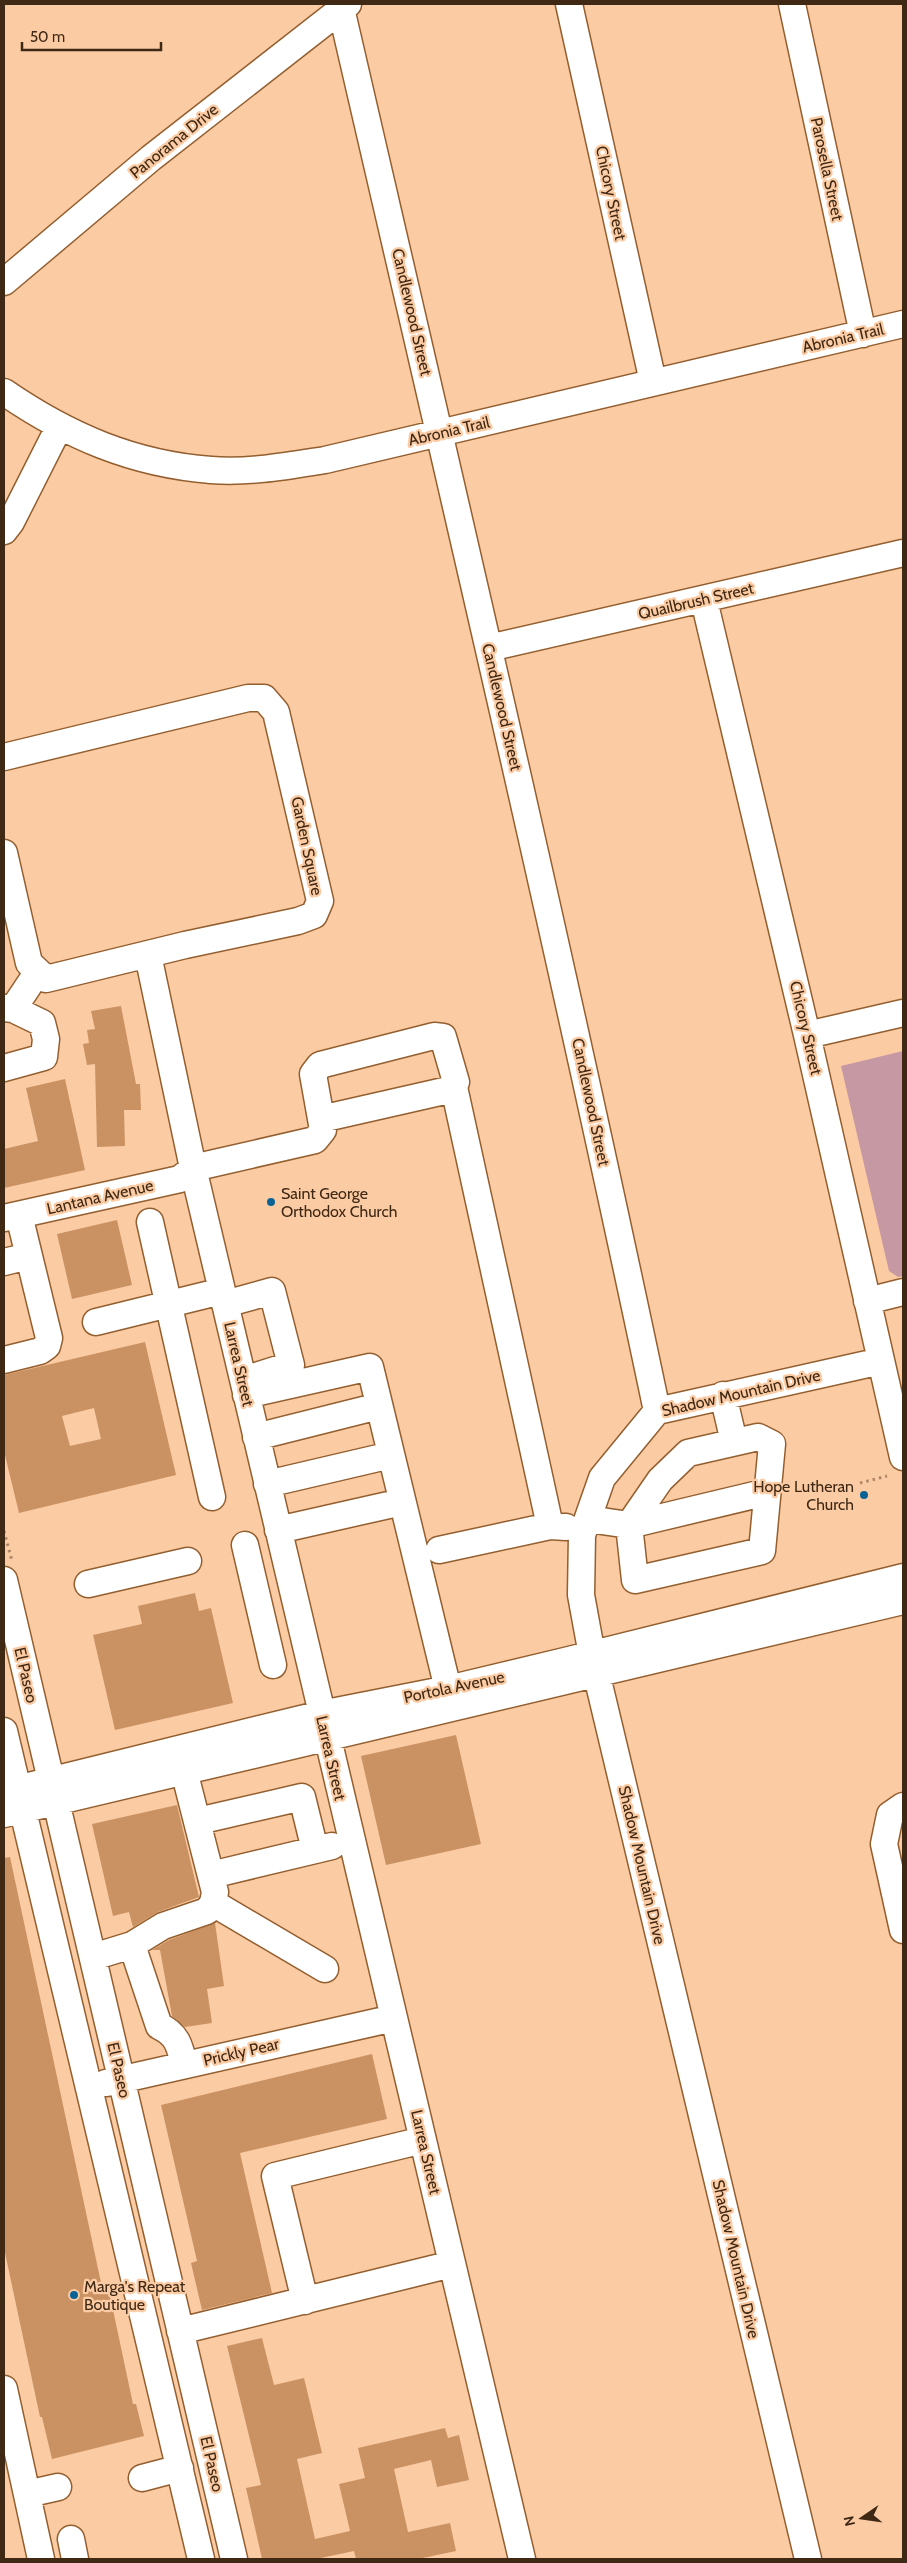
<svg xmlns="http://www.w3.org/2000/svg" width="907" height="2563" font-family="Cabin,sans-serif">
	<rect width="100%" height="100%" fill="#fbcba4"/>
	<path fill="#c698a4" d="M903,1051V1276L898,1277L889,1271L841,1066Z"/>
	<path fill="#ca9262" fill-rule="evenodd" d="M121,1006L136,1084H140L141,1110H124L125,1146L97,1147L95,1064L87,1065L83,1044L89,1043L87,1030L95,1029L91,1011Z
		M65,1079L85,1170L4,1188V1149L38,1141L26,1088Z
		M117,1220L132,1285L72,1299L57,1234Z
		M145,1342L176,1475L19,1513L4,1451V1375ZM94,1408L101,1439L70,1446L62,1416Z
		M195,1593L199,1611L211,1608L233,1703L115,1730L93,1635L142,1624L138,1606Z
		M456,1735L481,1844L386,1865L361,1756Z
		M177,1805L199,1897L158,1912L133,1927L129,1912L113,1916L92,1824Z
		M10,1857L103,2292L109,2291L133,2404H136L144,2436L52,2459L42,2417H40L4,2248V1858Z
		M215,1923L224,1986L207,1989L212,2023L185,2027L172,2016L160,1950H152L169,1940Z
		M372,2054L387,2119L240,2153L272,2293L202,2310L191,2263L197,2261L161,2105Z
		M262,2338L274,2385L304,2378L322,2453L297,2459L315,2539L350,2531L339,2484L365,2478L358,2448L445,2428L448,2438L459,2435L469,2480L437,2487L431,2460L394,2469L408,2532L450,2523L456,2551L418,2559H356L354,2551L316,2559H262L246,2488L261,2485L227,2346Z"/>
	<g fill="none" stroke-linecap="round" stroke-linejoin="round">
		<g stroke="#945f2f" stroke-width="29">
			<path id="minor" d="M340,4C448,472 558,940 657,1411
				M569,4L653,382
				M792,4L863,334
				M4,282L151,158L348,4
				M4,392C68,436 133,464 211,470C249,473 287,466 325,460L903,324
				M4,531L11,522L59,427
				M704,600L807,1035L903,1457
				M489,648L903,553
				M4,757L248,698H264L276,712L320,901L314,915L298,921L185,945L46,979L29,963L4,853
				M148,955L193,1168L522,2559
				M4,1008L13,1009L42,1023L46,1039L44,1057L4,1068
				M13,1009L37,973
				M807,1035L903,1013
				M454,1087L550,1526
				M4,1218L180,1179L193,1168L315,1140L323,1130L313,1074L320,1065L434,1036L443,1037L456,1082L453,1089L321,1119
				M150,1222L212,1497
				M4,1262L29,1256
				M867,1301L903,1292
				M225,1304L272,1291L291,1365L250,1378
				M96,1322L222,1291
				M4,1360L40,1351L47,1346L49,1338L19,1215
				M246,1395L370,1367L448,1689
				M723,1395L734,1442
				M256,1437L379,1406
				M758,1437L772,1444L762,1551L635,1580L629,1525L660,1480L688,1453Z
				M267,1484L391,1455
				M588,1519L629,1525L767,1492
				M278,1530L402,1502
				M245,1545L273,1665
				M439,1550L550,1526L566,1527
				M4,1580L234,2559
				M88,1584L188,1561
				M4,1731L201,2559
				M4,1792L321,1714L448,1689L565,1661L903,1577
				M903,1806L890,1815L884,1844L903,1930
				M4,1814L903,1601
				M198,1821L302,1797L315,1850
				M211,1875L332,1846
				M213,1903L325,1969
				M132,1945L159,2026C177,2034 180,2046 184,2065
				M93,1957L132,1945L163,1926L207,1911L213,1903L215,1892L180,1755
				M106,2083L394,2018
				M305,2301L275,2176L423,2140
				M180,2331L452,2264
				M4,2389L41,2559
				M142,2478L180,2468
				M27,2494L58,2487
				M71,2539L75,2559
				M808,2559L592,1655L581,1595L582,1535L602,1478L657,1411L881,1361"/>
		</g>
		<path stroke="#ac8667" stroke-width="3" stroke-dasharray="2.5 4" stroke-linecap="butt" d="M860,1483L887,1476
			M4,1531L12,1561"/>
		<use href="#minor" stroke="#fff" stroke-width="26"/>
	</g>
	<g fill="#0a6394" stroke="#fbcba4" stroke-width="2">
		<circle cx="271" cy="1202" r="5"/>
		<circle cx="864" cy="1495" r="5"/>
		<circle cx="74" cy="2295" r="5"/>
	</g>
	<g text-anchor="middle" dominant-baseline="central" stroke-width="4.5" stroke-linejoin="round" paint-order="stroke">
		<g font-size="16" fill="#3f2814" stroke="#fbcba4">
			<text transform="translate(174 141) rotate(-39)">Panorama Drive</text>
			<text transform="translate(827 169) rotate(78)">Parosella Street</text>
			<text transform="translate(611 193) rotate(78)">Chicory Street</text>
			<text transform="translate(412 312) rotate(77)">Candlewood Street</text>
			<text transform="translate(843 338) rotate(-13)">Abronia Trail</text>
			<text transform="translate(449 431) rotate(-13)">Abronia Trail</text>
			<text transform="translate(696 601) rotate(-13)">Quailbrush Street</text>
			<text transform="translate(502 707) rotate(77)">Candlewood Street</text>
			<text transform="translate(307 846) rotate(78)">Garden Square</text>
			<text transform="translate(806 1028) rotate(77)">Chicory Street</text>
			<text transform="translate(591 1102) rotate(78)">Candlewood Street</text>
			<text transform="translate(100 1197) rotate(-13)">Lantana Avenue</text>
			<text transform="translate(239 1364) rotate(77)">Larrea Street</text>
			<text transform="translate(741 1393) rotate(-13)">Shadow Mountain Drive</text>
			<text transform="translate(26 1675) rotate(77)">El Paseo</text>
			<text transform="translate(454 1687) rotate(-12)">Portola Avenue</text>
			<text transform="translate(331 1758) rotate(77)">Larrea Street</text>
			<text transform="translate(642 1865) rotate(77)">Shadow Mountain Drive</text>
			<text transform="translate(241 2052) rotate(-13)">Prickly Pear</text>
			<text transform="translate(119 2070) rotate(77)">El Paseo</text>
			<text transform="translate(426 2152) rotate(77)">Larrea Street</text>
			<text transform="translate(736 2259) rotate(77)">Shadow Mountain Drive</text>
			<text transform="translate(212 2464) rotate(77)">El Paseo</text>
		</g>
		<g font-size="16" fill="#3f2814" stroke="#fbcba4" text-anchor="start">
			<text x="281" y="1193">Saint George<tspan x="281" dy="18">Orthodox Church</tspan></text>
			<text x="854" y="1486" text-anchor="end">Hope Lutheran<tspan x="854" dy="18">Church</tspan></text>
			<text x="84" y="2286">Marga's Repeat<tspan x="84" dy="18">Boutique</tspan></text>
		</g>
	</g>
	<rect width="907" height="2563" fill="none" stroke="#3f2814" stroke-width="10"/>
	<g transform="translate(862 2518) rotate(257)" stroke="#fbcba4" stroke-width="4" paint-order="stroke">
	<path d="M0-4L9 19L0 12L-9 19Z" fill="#3f2814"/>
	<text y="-8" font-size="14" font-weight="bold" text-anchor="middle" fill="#3f2814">N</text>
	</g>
	<path d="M22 42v8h139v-8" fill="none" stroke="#3f2814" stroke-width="2.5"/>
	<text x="30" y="42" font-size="15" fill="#3f2814" stroke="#fbcba4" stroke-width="4" paint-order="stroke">50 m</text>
</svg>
